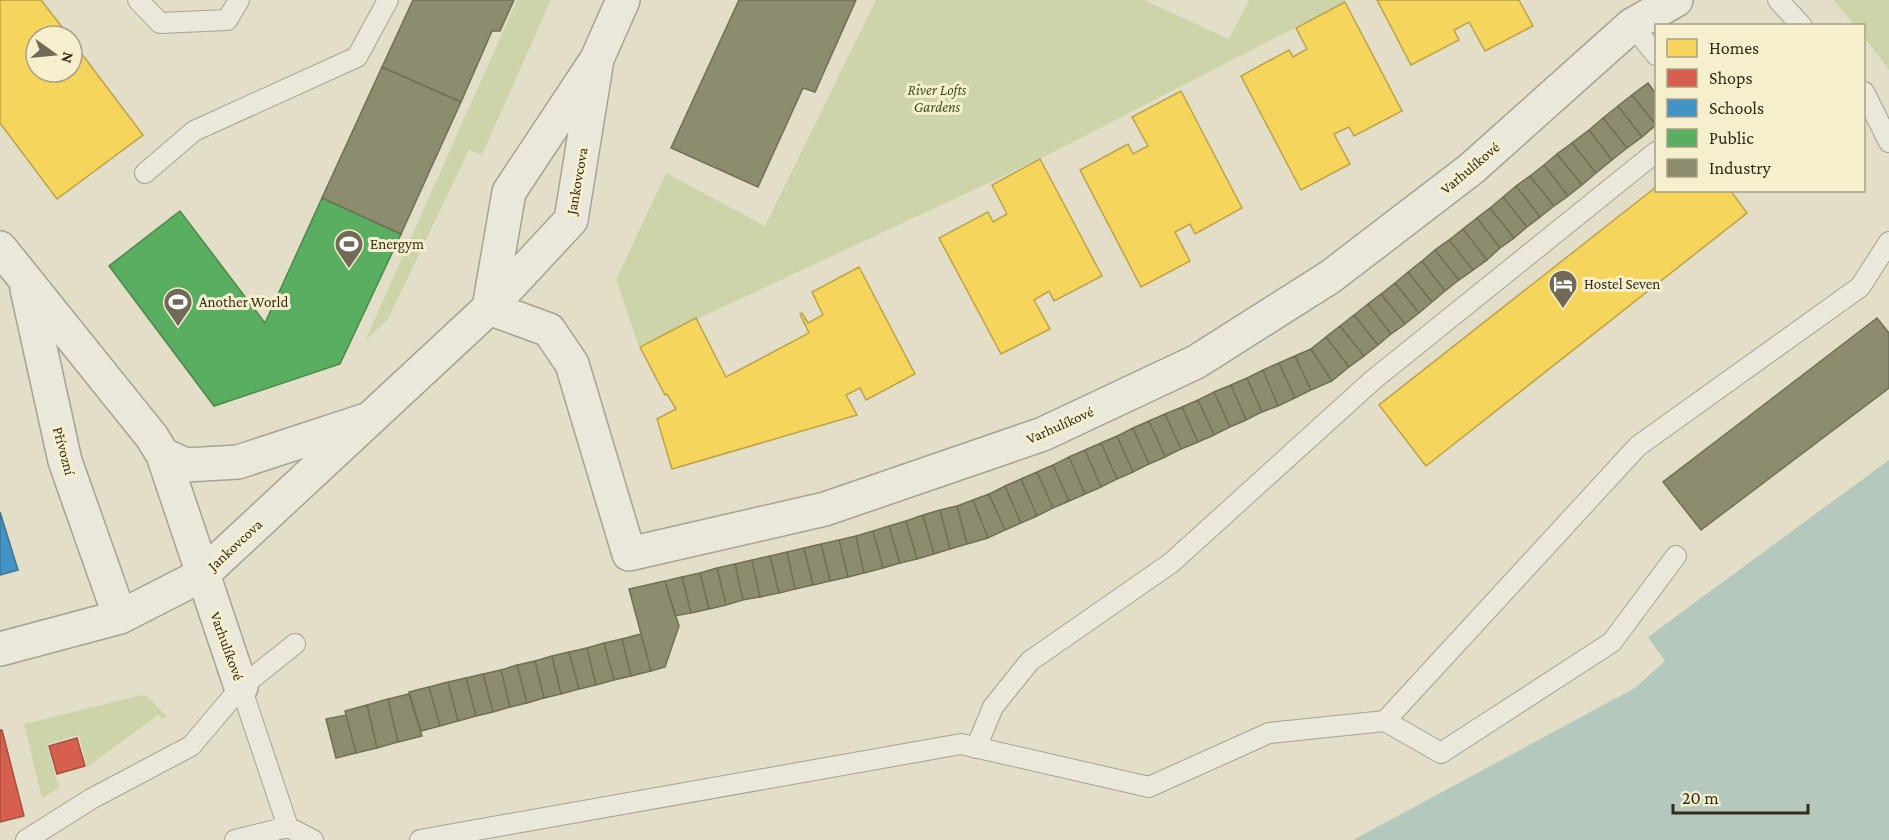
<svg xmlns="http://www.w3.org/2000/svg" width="1889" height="840" font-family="'Crimson Pro',serif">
	<rect width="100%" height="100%" fill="#e2dec8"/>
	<path fill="#ced4aa" d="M517,0H551L482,155L469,150L388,319L365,341Z
		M876,0H1144L1229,39L1249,0H1345V2L1040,159L639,346L616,280L666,173L765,226Z
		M1834,0H1889V70L1864,37V26L1854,25Z
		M142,695L148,697L166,716L162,719L158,715L87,767L79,735L47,744L59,788L42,798L24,724Z"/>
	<path fill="#b4c8be" d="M1889,460V840H1353L1635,688L1665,661L1648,637Z"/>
	<path fill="#f6d55c" stroke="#bca249" stroke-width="1.5" d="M0,0H41L69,36H36V72H72V41L143,135L57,199L0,123Z
		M1377,0H1519L1533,26L1485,51L1469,22L1454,30L1459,40L1411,65Z
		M1345,2L1402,111L1354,136L1349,127L1334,134L1350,164L1301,190L1241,76L1289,50L1293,57L1307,49L1296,28Z
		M1181,91L1242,208L1195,234L1190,224L1175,232L1190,261L1141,287L1080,170L1128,144L1133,154L1148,146L1132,117Z
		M1040,159L1102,276L1054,301L1049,291L1034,300L1050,329L1001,354L939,238L988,212L993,222L1007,214L992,185Z
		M1656,187V190H1730L1747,213L1426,466L1379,405Z
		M859,267L915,374L866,400L860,388L846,395L857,415L672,469L657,419L676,409L667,394L665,395L640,347L696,318L726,377L809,333L800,314L802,313L808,323L823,315L812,292Z"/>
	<path fill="#d6604d" stroke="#a6503e" stroke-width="1.5" d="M0,730H2L24,816L0,822Z
		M77,738L85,766L57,774L49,746Z"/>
	<path fill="#4393c3" stroke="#3f7491" stroke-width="1.5" d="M0,512L18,570L0,575Z"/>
	<path fill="#5aae61" stroke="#4f874c" stroke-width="1.5" d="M322,198L401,234L340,364L214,406L109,266L180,211L265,323Z"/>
	<path fill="#8c8c6e" stroke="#726f55" stroke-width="1.5" d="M413,0H514L500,31H492L461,102L382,67Z
		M739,0H856L815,92L803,88L758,187L671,148Z
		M382,67L461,102L401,234L322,198Z
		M1648,83L1656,94V125L1632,95Z
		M1632,95L1656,125L1642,137L1618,106Z
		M1618,106L1642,137L1627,148L1603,118Z
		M1603,118L1627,148L1612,160L1589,130Z
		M1589,130L1612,160L1596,173L1572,143Z
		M1572,143L1596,173L1582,185L1557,154Z
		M1557,154L1582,185L1568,196L1544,165Z
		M1544,165L1568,196L1554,206L1530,176Z
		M1530,176L1554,206L1540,217L1516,186Z
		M1516,186L1540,217L1527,227L1503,197Z
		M1503,197L1527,227L1514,238L1490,208Z
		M1490,208L1514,238L1500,248L1477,218Z
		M1477,218L1500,248L1487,260L1463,229Z
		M1463,229L1487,260L1473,270L1449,240Z
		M1449,240L1473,270L1459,280L1435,250Z
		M1435,250L1459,280L1445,291L1422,261Z
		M1422,261L1445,291L1432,302L1408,272Z
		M1408,272L1432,302L1419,313L1395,283Z
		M1395,283L1419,313L1405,324L1381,294Z
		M1381,294L1405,324L1391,334L1368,304Z
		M1368,304L1391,334L1378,345L1354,315Z
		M1354,315L1378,345L1364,356L1340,326Z
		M1877,318L1889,333V388L1701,530L1663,482Z
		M1340,326L1364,356L1349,367L1326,337Z
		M1326,337L1349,367L1332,381L1311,349Z
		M1311,349L1332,381L1311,390L1295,356Z
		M1295,356L1311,390L1295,398L1279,363Z
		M1279,363L1295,398L1278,406L1263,370Z
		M1263,370L1278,406L1262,412L1247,378Z
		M1247,378L1262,412L1246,420L1231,385Z
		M1231,385L1246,420L1230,427L1214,392Z
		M1214,392L1230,427L1214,435L1198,400Z
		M1198,400L1214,435L1198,442L1182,407Z
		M1182,407L1198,442L1181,449L1165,414Z
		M1165,414L1181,449L1165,457L1149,421Z
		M1149,421L1165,457L1149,464L1133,428Z
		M1133,428L1149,464L1133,472L1117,436Z
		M1117,436L1133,472L1117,479L1101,443Z
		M1101,443L1117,479L1101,487L1085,450Z
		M1085,450L1101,487L1085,494L1069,457Z
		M1069,457L1085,494L1069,501L1053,465Z
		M1053,465L1069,501L1053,508L1037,472Z
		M1037,472L1053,508L1037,516L1021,479Z
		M1021,479L1037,516L1021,523L1005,486Z
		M1005,486L1021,523L1005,530L989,494Z
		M989,494L1005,530L988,538L973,500Z
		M973,500L988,538L967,544L957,506Z
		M957,506L967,544L950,549L940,510Z
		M940,510L950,549L934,554L923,515Z
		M923,515L934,554L917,559L906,521Z
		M906,521L917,559L900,563L889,526Z
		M889,526L900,563L883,568L873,531Z
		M873,531L883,568L864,573L856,536Z
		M856,536L864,573L848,577L839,540Z
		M839,540L848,577L830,581L821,544Z
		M821,544L830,581L813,585L804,548Z
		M804,548L813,585L795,589L787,552Z
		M787,552L795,589L779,593L770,556Z
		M770,556L779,593L760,597L752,560Z
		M752,560L760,597L743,600L735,564Z
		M735,564L743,600L726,605L717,568Z
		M717,568L726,605L709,609L700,573Z
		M700,573L709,609L691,613L682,577Z
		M682,577L691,613L675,616L665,581Z
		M665,581L679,626L665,667L651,671L629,589Z
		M641,634L651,671L631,676L622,639Z
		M622,639L631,676L614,680L604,643Z
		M604,643L614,680L596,685L587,648Z
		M587,648L596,685L579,689L569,652Z
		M569,652L579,689L561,694L552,656Z
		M552,656L561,694L544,698L535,661Z
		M535,661L544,698L527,703L517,665Z
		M517,665L527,703L510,707L501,670Z
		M501,670L510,707L493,712L483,674Z
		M483,674L493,712L476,716L466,678Z
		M466,678L476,716L458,721L448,682Z
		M448,682L458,721L440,726L429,687Z
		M429,687L440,726L421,731L409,692Z
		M409,694L422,736L398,742L388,699Z
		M388,699L398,742L377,748L367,705Z
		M367,705L377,748L356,753L345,711Z
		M346,715L356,753L336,758L326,719Z"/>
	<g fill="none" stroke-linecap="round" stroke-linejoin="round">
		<g stroke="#a7a292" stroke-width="22">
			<path id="service" d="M138,0L160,23L227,20L239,0
				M1778,0L1802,26
				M1632,25L1656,55
				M1864,92L1889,142
				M145,173L194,131L357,57L388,0
				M241,687L288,827
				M1385,721L1441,753L1612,642L1676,556
				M976,748L993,707L1030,661L1171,563L1373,380L1656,152
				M26,840L91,799L191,746L241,687L295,644
				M235,840L288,827L313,840
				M420,840L961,744L1149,787L1269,733L1385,721L1638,446L1860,287L1889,242"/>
		</g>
		<g stroke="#a7a292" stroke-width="36">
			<path id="minor" d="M0,248L152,437L163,455L241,687
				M27,289L65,461L120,617
				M489,308L549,330L572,364L629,554L825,509L1043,434L1196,362L1330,277L1471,169L1632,25L1676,0
				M489,308L509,192L597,59L623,0
				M163,455L186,465L238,462L363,421
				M0,649L120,617L202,575L489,308L571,220L597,59"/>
		</g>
		<use href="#service" stroke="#eae7db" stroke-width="20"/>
		<use href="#minor" stroke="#eae7db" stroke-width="33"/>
	</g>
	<defs>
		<g id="stadium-pin" transform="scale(1.5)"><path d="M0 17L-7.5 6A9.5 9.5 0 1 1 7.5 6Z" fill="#726a58" stroke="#f5efcd"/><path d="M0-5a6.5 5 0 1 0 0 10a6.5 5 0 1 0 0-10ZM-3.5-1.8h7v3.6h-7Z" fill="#fff"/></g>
		<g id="hotel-pin" transform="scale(1.5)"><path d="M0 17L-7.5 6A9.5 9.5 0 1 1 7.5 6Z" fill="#726a58" stroke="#f5efcd"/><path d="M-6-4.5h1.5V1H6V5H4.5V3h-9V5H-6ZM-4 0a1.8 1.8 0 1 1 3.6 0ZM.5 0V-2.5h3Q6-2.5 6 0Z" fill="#fff"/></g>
	</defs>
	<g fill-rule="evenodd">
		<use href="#stadium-pin" x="349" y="244"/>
		<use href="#hotel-pin" x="1563" y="284"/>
		<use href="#stadium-pin" x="178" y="302"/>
	</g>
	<g text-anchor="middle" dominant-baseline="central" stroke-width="6" stroke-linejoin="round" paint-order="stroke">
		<g font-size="15" font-style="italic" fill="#3f5122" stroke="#f5efcd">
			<text x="937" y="90">River Lofts<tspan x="937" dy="17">Gardens</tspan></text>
		</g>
		<g font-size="15" fill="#352b1c" stroke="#f5efcd">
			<text transform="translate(1470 168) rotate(-40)">Varhulíkové</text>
			<text transform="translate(577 181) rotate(-80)">Jankovcova</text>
			<text transform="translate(1060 425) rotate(-24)">Varhulíkové</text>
			<text transform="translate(64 451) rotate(75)">Přívozní</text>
			<text transform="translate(235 545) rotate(-43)">Jankovcova</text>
			<text transform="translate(227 646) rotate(70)">Varhulíkové</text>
		</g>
		<g font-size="15" fill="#352b1c" stroke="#f5efcd" text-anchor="start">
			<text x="370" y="244">Energym</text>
			<text x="1584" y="284">Hostel Seven</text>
			<text x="199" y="302">Another World</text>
		</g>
	</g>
	<rect x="1655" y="24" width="210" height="168" fill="#f5efcd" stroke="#a8a186" stroke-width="1.5"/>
	<rect x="1667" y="39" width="30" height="18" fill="#f6d55c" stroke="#a8a186" stroke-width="1.5"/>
	<text x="1709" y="54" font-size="18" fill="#352b1c">Homes</text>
	<rect x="1667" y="69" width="30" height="18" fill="#d6604d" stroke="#a8a186" stroke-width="1.5"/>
	<text x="1709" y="84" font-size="18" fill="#352b1c">Shops</text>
	<rect x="1667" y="99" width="30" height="18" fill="#4393c3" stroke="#a8a186" stroke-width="1.5"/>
	<text x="1709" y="114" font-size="18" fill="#352b1c">Schools</text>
	<rect x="1667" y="129" width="30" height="18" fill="#5aae61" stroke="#a8a186" stroke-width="1.5"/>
	<text x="1709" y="144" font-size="18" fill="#352b1c">Public</text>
	<rect x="1667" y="159" width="30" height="18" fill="#8c8c6e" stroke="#a8a186" stroke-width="1.5"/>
	<text x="1709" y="174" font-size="18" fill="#352b1c">Industry</text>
	<g transform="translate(54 54) rotate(105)"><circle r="28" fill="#f5efcd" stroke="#a8a186" stroke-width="1.5"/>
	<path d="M0-4.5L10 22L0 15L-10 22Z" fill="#726a58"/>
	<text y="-9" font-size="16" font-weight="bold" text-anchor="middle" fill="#352b1c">N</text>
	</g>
	<path d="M1673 804v9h135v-9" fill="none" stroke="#352b1c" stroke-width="3"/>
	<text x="1682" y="804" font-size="18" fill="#352b1c" stroke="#f5efcd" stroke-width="4.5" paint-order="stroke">20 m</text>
</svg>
